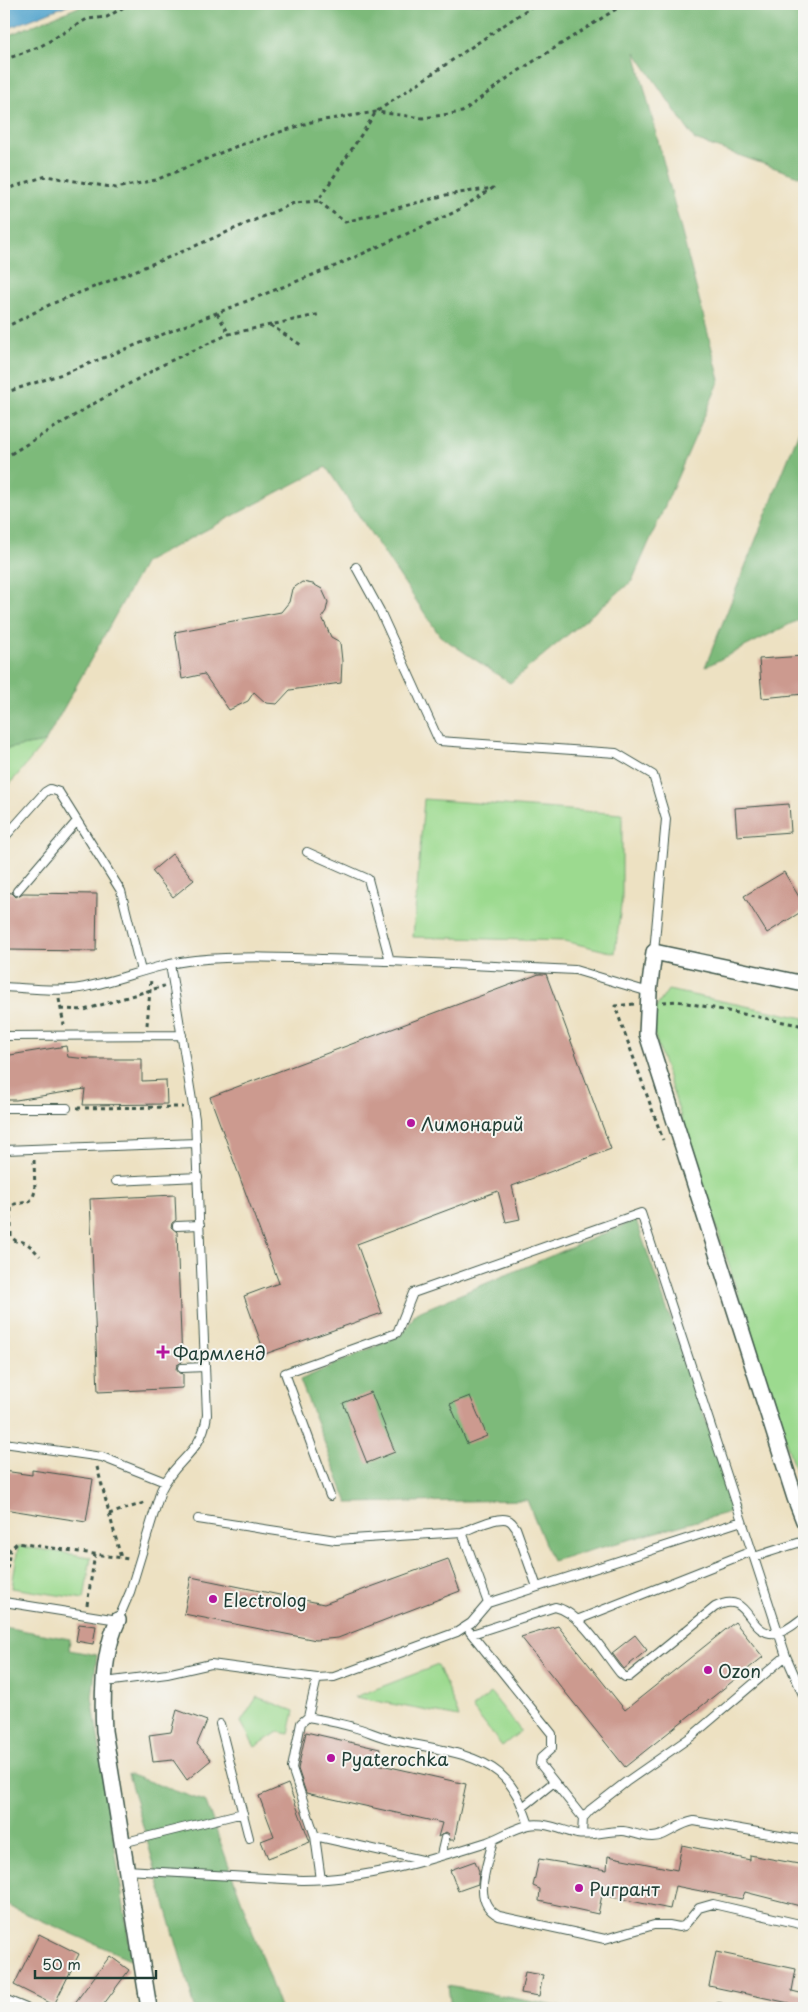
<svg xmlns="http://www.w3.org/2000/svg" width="808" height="2012" font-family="'Playpen Sans',sans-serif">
	<rect width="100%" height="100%" fill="#f6f6f2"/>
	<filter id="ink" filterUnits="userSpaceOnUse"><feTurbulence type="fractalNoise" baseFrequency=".02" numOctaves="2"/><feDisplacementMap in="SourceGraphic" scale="10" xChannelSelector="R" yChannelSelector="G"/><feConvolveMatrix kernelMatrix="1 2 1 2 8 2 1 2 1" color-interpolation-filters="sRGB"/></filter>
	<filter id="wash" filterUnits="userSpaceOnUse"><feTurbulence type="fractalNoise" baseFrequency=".0096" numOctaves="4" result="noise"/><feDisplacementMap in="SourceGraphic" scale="20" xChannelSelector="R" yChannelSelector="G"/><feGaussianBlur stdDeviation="1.12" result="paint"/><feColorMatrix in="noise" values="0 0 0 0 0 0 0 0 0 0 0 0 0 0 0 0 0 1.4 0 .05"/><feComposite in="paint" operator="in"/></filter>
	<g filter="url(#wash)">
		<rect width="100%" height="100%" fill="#ede1c2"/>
		<path fill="#9cda8f" stroke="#5e8c62" d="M45,742L4,791V749Z
			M424,799L622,814V898L615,953L564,941L413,937Z
			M668,990L804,1018V1498L649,1018Z
			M18,1546L91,1557L84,1599L12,1588Z
			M438,1665L459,1717L355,1697Z
			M491,1693L521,1731L502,1746L472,1708Z
			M257,1697L294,1711L289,1734L278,1732L255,1747L241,1722Z"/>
		<path fill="#7dba7a" stroke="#4e7c57" d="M86,4H804V178L695,140L635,52L720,380L632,581L510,683L440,636L326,467L145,562L45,742L4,749V37Z
			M804,419V617L705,667Z
			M636,1220L737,1510L552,1561L527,1500L348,1503L300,1380L403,1334L416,1313Z
			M4,1627L70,1639L69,1650L97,1655L92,1697L132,1960L4,1904Z
			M128,1774L206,1802L280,2008H195Z
			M448,1986L566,2008H451Z"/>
		<path fill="#52a4cd" stroke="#387080" d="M4,4H70L4,30Z"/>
		<g id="blocks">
			<path fill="#cc9a8f" d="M302,582L313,584L322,589L328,602L326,611L322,617L331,637L340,642L342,661L341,683L290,690L277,704L266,703L254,692L248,701L229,710L204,674L182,679L175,632L281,612L289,602L292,589Z
				M804,656V694L762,698L759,659Z
				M789,804L791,832L737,836L735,808Z
				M172,854L194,880L173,897L152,871Z
				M784,872L804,905V910L767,933L744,896Z
				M4,892L12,893L16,897L23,893L97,894L96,951L4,950Z
				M539,974H546L611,1149L512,1186L520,1219L506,1222L498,1191L357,1244L382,1313L265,1354L244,1296L279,1283L210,1097Z
				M66,1046L68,1057L88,1059H142V1081L166,1080L167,1104L83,1105L85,1089L16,1100H4V1056Z
				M175,1195L176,1220L172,1223L171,1227L177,1232L182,1362L177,1365L176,1369L179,1373L183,1374V1388L98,1392L90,1199Z
				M371,1392L395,1452L367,1463L343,1403Z
				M470,1396L487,1436L467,1444L450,1404Z
				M32,1470L93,1479L86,1522L4,1509V1471L32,1475Z
				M448,1559L460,1591L338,1638L316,1640L184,1614L191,1577L324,1604Z
				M735,1622L763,1657L625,1767L521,1637L558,1626L625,1710Z
				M79,1624L96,1626L93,1644L76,1641Z
				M635,1635L647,1650L624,1669L612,1653Z
				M177,1710L207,1721L197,1744L211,1760L187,1780L173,1760L153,1762L149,1735L171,1732Z
				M306,1732L380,1749L377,1764L466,1784L454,1840H450L449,1834L446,1832L438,1837L442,1823L306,1793L298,1769Z
				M288,1784L310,1842L268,1858L261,1841L274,1836L259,1796Z
				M682,1845L750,1860V1855L804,1865V1890L800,1906L745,1892L742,1899L675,1886L670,1909L602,1895L598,1914L539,1901L540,1889L533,1886L539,1859L607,1870L608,1856L677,1870Z
				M475,1861L479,1871L478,1884L458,1891L450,1870Z
				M39,1934L79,1954L54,2005L14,1985Z
				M716,1952L796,1969L792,1991L804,1994V2008H788L789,2003L709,1986Z
				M110,1956L129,1970L101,2008H71Z
				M525,1972L543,1975L539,1996L521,1993Z"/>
		</g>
	</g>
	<g filter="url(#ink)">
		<use href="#blocks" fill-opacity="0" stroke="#3e5649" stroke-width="1"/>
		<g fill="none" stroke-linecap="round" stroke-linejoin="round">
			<g stroke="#3e5649" stroke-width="10">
				<path id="lane" d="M356,567L380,611L439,741L616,753L653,775L666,819L654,952
					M4,838L45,792L50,789L59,792L121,891L141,971
					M307,852L368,879L390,961L575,970L649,992
					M17,891L77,821
					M4,987C28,988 56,992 80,988C119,981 155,964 195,960C259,954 325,960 390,961
					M4,1036L182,1035
					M4,1108H67
					M4,1150L196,1143
					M116,1181L198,1177
					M177,1226L200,1225
					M182,1368L205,1367
					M4,1443L102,1457L165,1482
					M330,1496L285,1373L397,1333L413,1293L641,1213L742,1521
					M198,1519L336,1540L462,1532L488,1603
					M462,1532C473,1528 501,1514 510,1521C513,1523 514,1526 516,1528L537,1587
					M754,1557L804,1541
					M4,1602L118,1620L130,1592L161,1490C176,1458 202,1454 207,1415L195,1119L170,964
					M577,1620L752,1551
					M470,1632L552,1734V1748L541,1758L540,1764L583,1818
					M472,1634L555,1607C580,1612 604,1653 620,1673L625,1677H629L715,1607C751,1588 746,1637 777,1633C786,1632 797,1622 804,1617
					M105,1682L167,1674L211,1664L317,1678L334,1677L457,1632L471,1623L488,1603L742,1521L786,1656
					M308,1717L317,1678
					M220,1724L249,1838
					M523,1807L554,1782
					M582,1834L583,1818L590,1810L626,1782L692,1736L786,1656L804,1697
					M315,1836L422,1860
					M493,1840C488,1864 470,1902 499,1916L605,1939L654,1925H669L679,1927L684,1926L699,1908L713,1904L804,1925
					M122,1843L243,1813
					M441,1855L445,1838
					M126,1870L302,1880C365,1880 427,1861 487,1842C501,1837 514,1828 529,1825C546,1822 561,1830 577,1834C592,1837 608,1830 623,1831C633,1832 642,1837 652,1837C668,1837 676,1824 694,1821L804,1840
					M321,1880L315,1836L292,1768L301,1723L308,1717C323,1720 339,1723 353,1727C366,1730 377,1736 390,1739C424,1748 471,1750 499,1773C516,1787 522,1805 529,1825
					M4,1999L26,2008
					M719,2007L723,2008"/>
			</g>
			<g stroke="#3e5649" stroke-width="18">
				<path id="street" d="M804,984L654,952L649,992L647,1034L795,1498L804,1521
					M118,1620C103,1652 102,1697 104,1731L149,2008"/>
			</g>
			<path stroke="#3e5649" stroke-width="3" stroke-dasharray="4 4" stroke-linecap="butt" d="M4,60L41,46L87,19L107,17L129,4
				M4,190L46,176L116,188L156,180L237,146L311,122L376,112L423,118L462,112L509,77L624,4
				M217,313L229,334
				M270,325L301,345
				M4,328L51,304L172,256L294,203L318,201L376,112L535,4
				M4,393L65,373L333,267L455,212L493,188L446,195L345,222L318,201
				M4,458L95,403L168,362L229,334L321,314
				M59,999L64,1025
				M663,1002L677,1001L804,1026
				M634,1004L615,1006L663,1140
				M61,1009L84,1010L164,986
				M147,1025L151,979
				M77,1108L183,1107
				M34,1160L35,1191L33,1197L29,1202L15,1204L11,1207V1237L16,1241C28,1241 32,1248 40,1256
				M97,1467L121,1558
				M109,1514L147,1502
				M4,1592L10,1549L17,1543L129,1559
				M87,1605L95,1554"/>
			<use href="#lane" stroke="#fff" stroke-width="8"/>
			<use href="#street" stroke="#fff" stroke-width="15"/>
		</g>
	</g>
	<g fill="#b5179e" stroke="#f6f6f2" stroke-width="2">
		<circle cx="411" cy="1123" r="5"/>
		<path d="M160.5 1344.5h5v5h5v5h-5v5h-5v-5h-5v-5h5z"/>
		<circle cx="213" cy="1599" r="5"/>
		<circle cx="708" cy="1670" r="5"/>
		<circle cx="331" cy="1758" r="5"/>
		<circle cx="579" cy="1888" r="5"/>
	</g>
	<g text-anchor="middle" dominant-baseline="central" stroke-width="4" stroke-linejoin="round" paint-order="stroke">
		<g font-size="18" fill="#1f3d34" stroke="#f6f6f2" text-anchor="start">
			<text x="421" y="1123">Лимонарий</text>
			<text x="173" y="1352">Фармленд</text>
			<text x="223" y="1599">Electrolog</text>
			<text x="718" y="1670">Ozon</text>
			<text x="341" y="1758">Pyaterochka</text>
			<text x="589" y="1888">Ригрант</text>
		</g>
	</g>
	<rect width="808" height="2012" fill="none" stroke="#f6f6f2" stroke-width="20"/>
	<path d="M35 1970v8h121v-8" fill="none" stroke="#1f3d34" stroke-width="2.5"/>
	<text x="42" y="1970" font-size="15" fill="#1f3d34" stroke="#f6f6f2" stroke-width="4" paint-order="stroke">50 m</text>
</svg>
